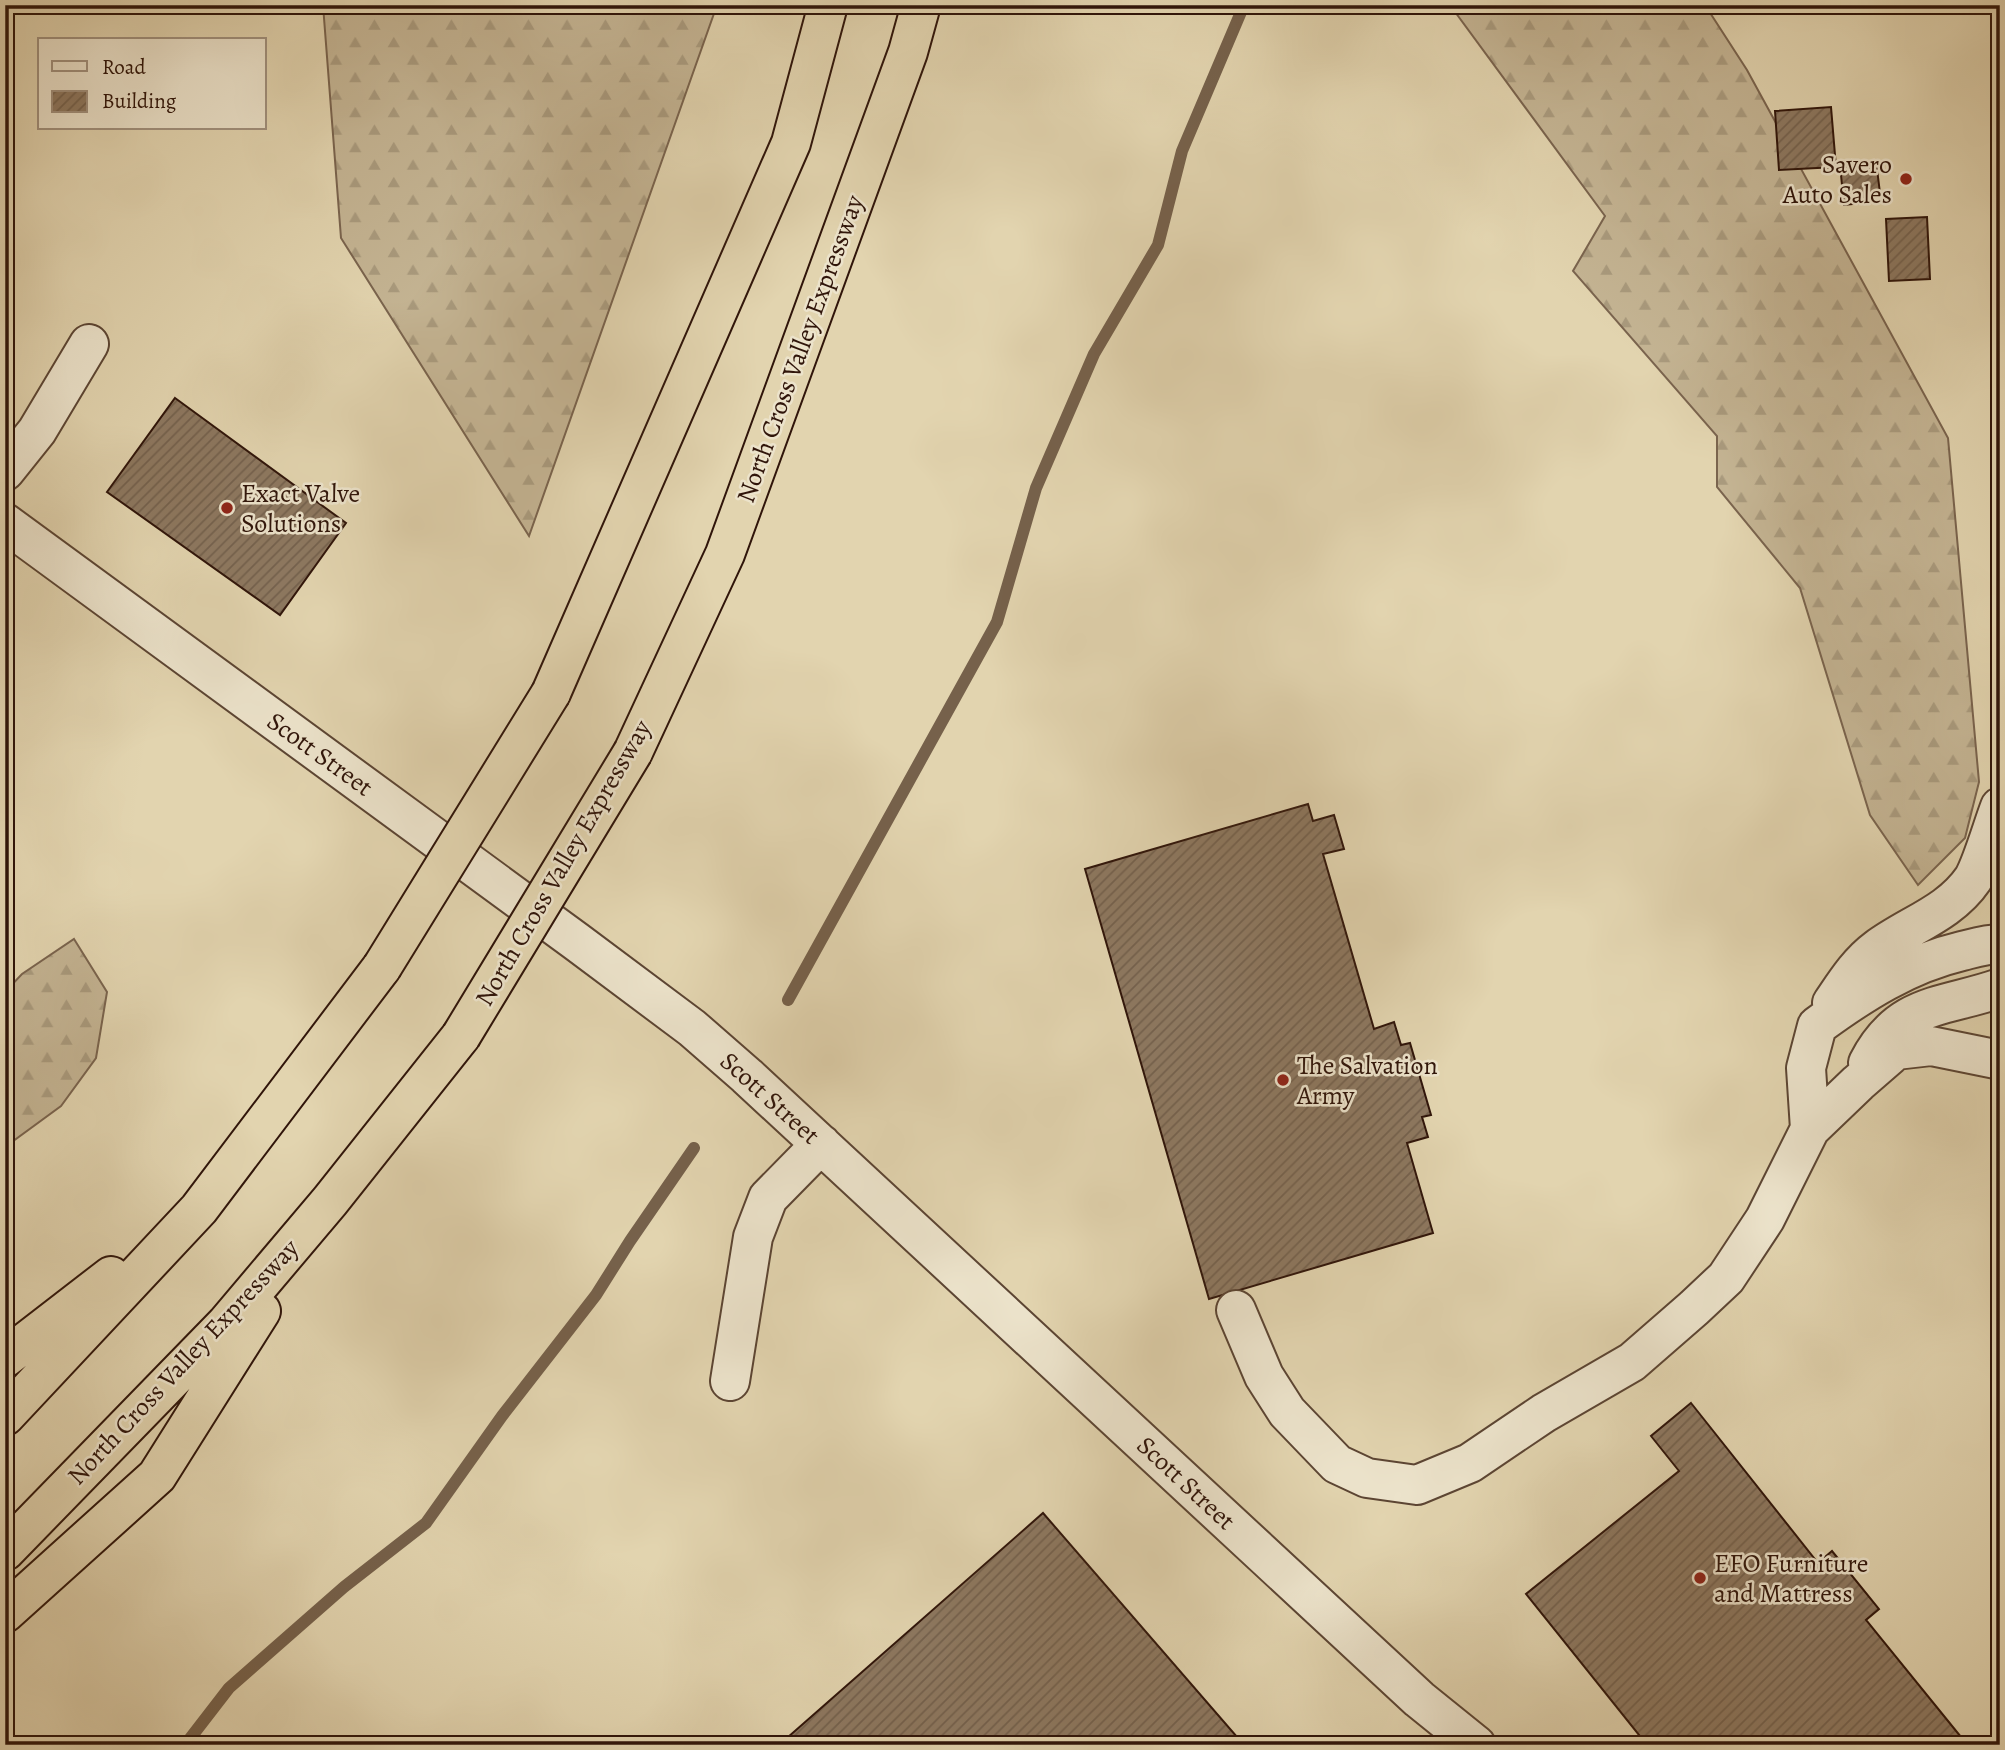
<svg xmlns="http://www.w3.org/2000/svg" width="2005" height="1750" font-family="Alegreya,serif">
	<defs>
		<pattern id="forest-firs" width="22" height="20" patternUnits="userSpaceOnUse" patternTransform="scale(1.75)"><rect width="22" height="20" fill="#c4b493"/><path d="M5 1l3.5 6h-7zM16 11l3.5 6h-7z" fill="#a99a7d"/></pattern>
		<pattern id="building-hatch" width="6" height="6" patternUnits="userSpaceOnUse" patternTransform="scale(1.75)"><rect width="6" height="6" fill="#8d7860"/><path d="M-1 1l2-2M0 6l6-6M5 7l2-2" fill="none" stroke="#74614d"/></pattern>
	</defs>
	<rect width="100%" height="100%" fill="#e2d4af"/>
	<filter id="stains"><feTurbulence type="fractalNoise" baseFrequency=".00286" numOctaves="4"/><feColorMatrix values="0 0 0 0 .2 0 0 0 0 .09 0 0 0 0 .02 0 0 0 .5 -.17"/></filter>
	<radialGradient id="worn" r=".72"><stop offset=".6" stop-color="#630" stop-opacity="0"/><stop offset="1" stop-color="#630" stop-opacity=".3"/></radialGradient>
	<path fill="url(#forest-firs)" stroke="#7a644e" stroke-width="2" d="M323,5H717L529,536L341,238Z
		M1450,5H1705L1747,70L1948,438L1979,782L1965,838L1918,885L1870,815L1800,588L1717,487V436L1573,271L1605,216Z
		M74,939L107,992L96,1058L61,1106L5,1147V992L22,974Z"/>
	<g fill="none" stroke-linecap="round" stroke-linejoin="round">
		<path stroke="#76614b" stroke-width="12" d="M788,1000L997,622L1036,488L1094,354L1158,245L1182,151L1244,5
			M185,1745L229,1688L344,1587L426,1523L502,1416L596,1295L630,1241L694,1148"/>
	</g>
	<path fill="url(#building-hatch)" stroke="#30150a" stroke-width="2" d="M1831,107L1836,167L1779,170L1775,111Z
		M1876,161L1881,201L1844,205L1840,165Z
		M1927,217L1930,279L1889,281L1886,219Z
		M175,398L346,523L280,615L107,492Z
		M1308,804L1313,821L1334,815L1344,849L1323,854L1374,1029L1394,1022L1401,1045L1410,1043L1431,1115L1422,1117L1428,1137L1407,1143L1433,1233L1209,1299L1085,869Z
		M1691,1403L1818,1563L1832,1551L1879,1609L1866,1620L1961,1737L1952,1745H1647L1526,1594L1679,1471L1651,1436Z
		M1043,1513L1244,1745H779Z"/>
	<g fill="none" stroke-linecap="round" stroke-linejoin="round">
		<g stroke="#5c4533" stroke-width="42">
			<path id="minor" d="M5,471L37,431L89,344
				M5,523L577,942L692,1028L747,1076L1419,1699L1476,1745
				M1832,1003C1845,984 1858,963 1877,949C1909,925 1949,914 1973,879C1982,864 1993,825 2000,807
				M1868,1063C1899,1002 1943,1008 2000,988
				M1810,1129L1806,1068L1817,1026C1862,993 1907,964 1962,951C1974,948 1987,944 2000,944
				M1236,1310L1264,1376L1287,1412L1337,1464L1367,1478L1417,1485L1470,1463L1544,1413L1632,1362L1694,1308L1726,1278L1765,1219L1810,1129L1858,1083L1896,1050L1931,1046L2000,1060
				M730,1381L753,1237L768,1198L821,1144"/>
		</g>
		<g stroke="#30150a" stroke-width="42">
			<path id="highway" d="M551,693L791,143L828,5
				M633,752L725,554L908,52L921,5
				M5,1358L111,1276
				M5,1416L199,1209L382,967
				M5,1551L226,1324L330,1201L461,1036
				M5,1613L157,1476L261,1311"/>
		</g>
		<use href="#minor" stroke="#ece3cb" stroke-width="38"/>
		<use href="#highway" stroke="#e2d4af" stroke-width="38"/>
		<g stroke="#30150a" stroke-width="42" stroke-linecap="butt">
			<path id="highway-bridge" d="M382,967L551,693
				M461,1036L633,752"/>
		</g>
		<use href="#highway-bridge" stroke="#e2d4af" stroke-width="38"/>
	</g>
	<g fill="#8f2418" stroke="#ece3cb" stroke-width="2.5">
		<circle cx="1906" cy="179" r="7"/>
		<circle cx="227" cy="508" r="7"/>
		<circle cx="1283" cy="1080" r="7"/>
		<circle cx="1700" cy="1578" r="7"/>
	</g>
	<g text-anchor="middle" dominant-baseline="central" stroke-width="5" stroke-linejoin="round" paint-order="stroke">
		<g font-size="26" fill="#30150a" stroke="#ece3cb" text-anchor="start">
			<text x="1892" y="164" text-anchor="end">Savero<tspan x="1892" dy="30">Auto Sales</tspan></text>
			<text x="241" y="493">Exact Valve<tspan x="241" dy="30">Solutions</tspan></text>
			<text x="1297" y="1065">The Salvation<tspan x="1297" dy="30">Army</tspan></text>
			<text x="1714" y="1563">EFO Furniture<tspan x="1714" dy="30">and Mattress</tspan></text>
		</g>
		<g font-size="26" fill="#30150a" stroke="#ece3cb">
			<text transform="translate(800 349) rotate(-70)">North Cross Valley Expressway</text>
			<text transform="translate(320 754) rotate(36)">Scott Street</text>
			<text transform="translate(563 863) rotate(-60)">North Cross Valley Expressway</text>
			<text transform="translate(770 1098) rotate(42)">Scott Street</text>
			<text transform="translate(183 1362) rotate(-47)">North Cross Valley Expressway</text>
			<text transform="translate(1186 1483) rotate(43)">Scott Street</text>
		</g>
	</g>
	<rect width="2005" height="1750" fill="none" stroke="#e2d4af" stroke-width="28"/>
	<rect x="7" y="7" width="1991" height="1736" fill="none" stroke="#30150a" stroke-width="3.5"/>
	<rect x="14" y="14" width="1977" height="1722" fill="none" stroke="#30150a" stroke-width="2"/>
	<rect x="38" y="38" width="228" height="91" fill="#ece3cb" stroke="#a1917e" stroke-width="2"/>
	<rect x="52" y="61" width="35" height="10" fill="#ece3cb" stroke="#a1917e" stroke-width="2"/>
	<text x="102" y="74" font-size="21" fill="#30150a">Road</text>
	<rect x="52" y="91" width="35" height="21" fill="url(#building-hatch)" stroke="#a1917e" stroke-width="2"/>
	<text x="102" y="108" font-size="21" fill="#30150a">Building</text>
	<rect width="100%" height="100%" filter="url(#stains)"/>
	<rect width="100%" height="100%" fill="url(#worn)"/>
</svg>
